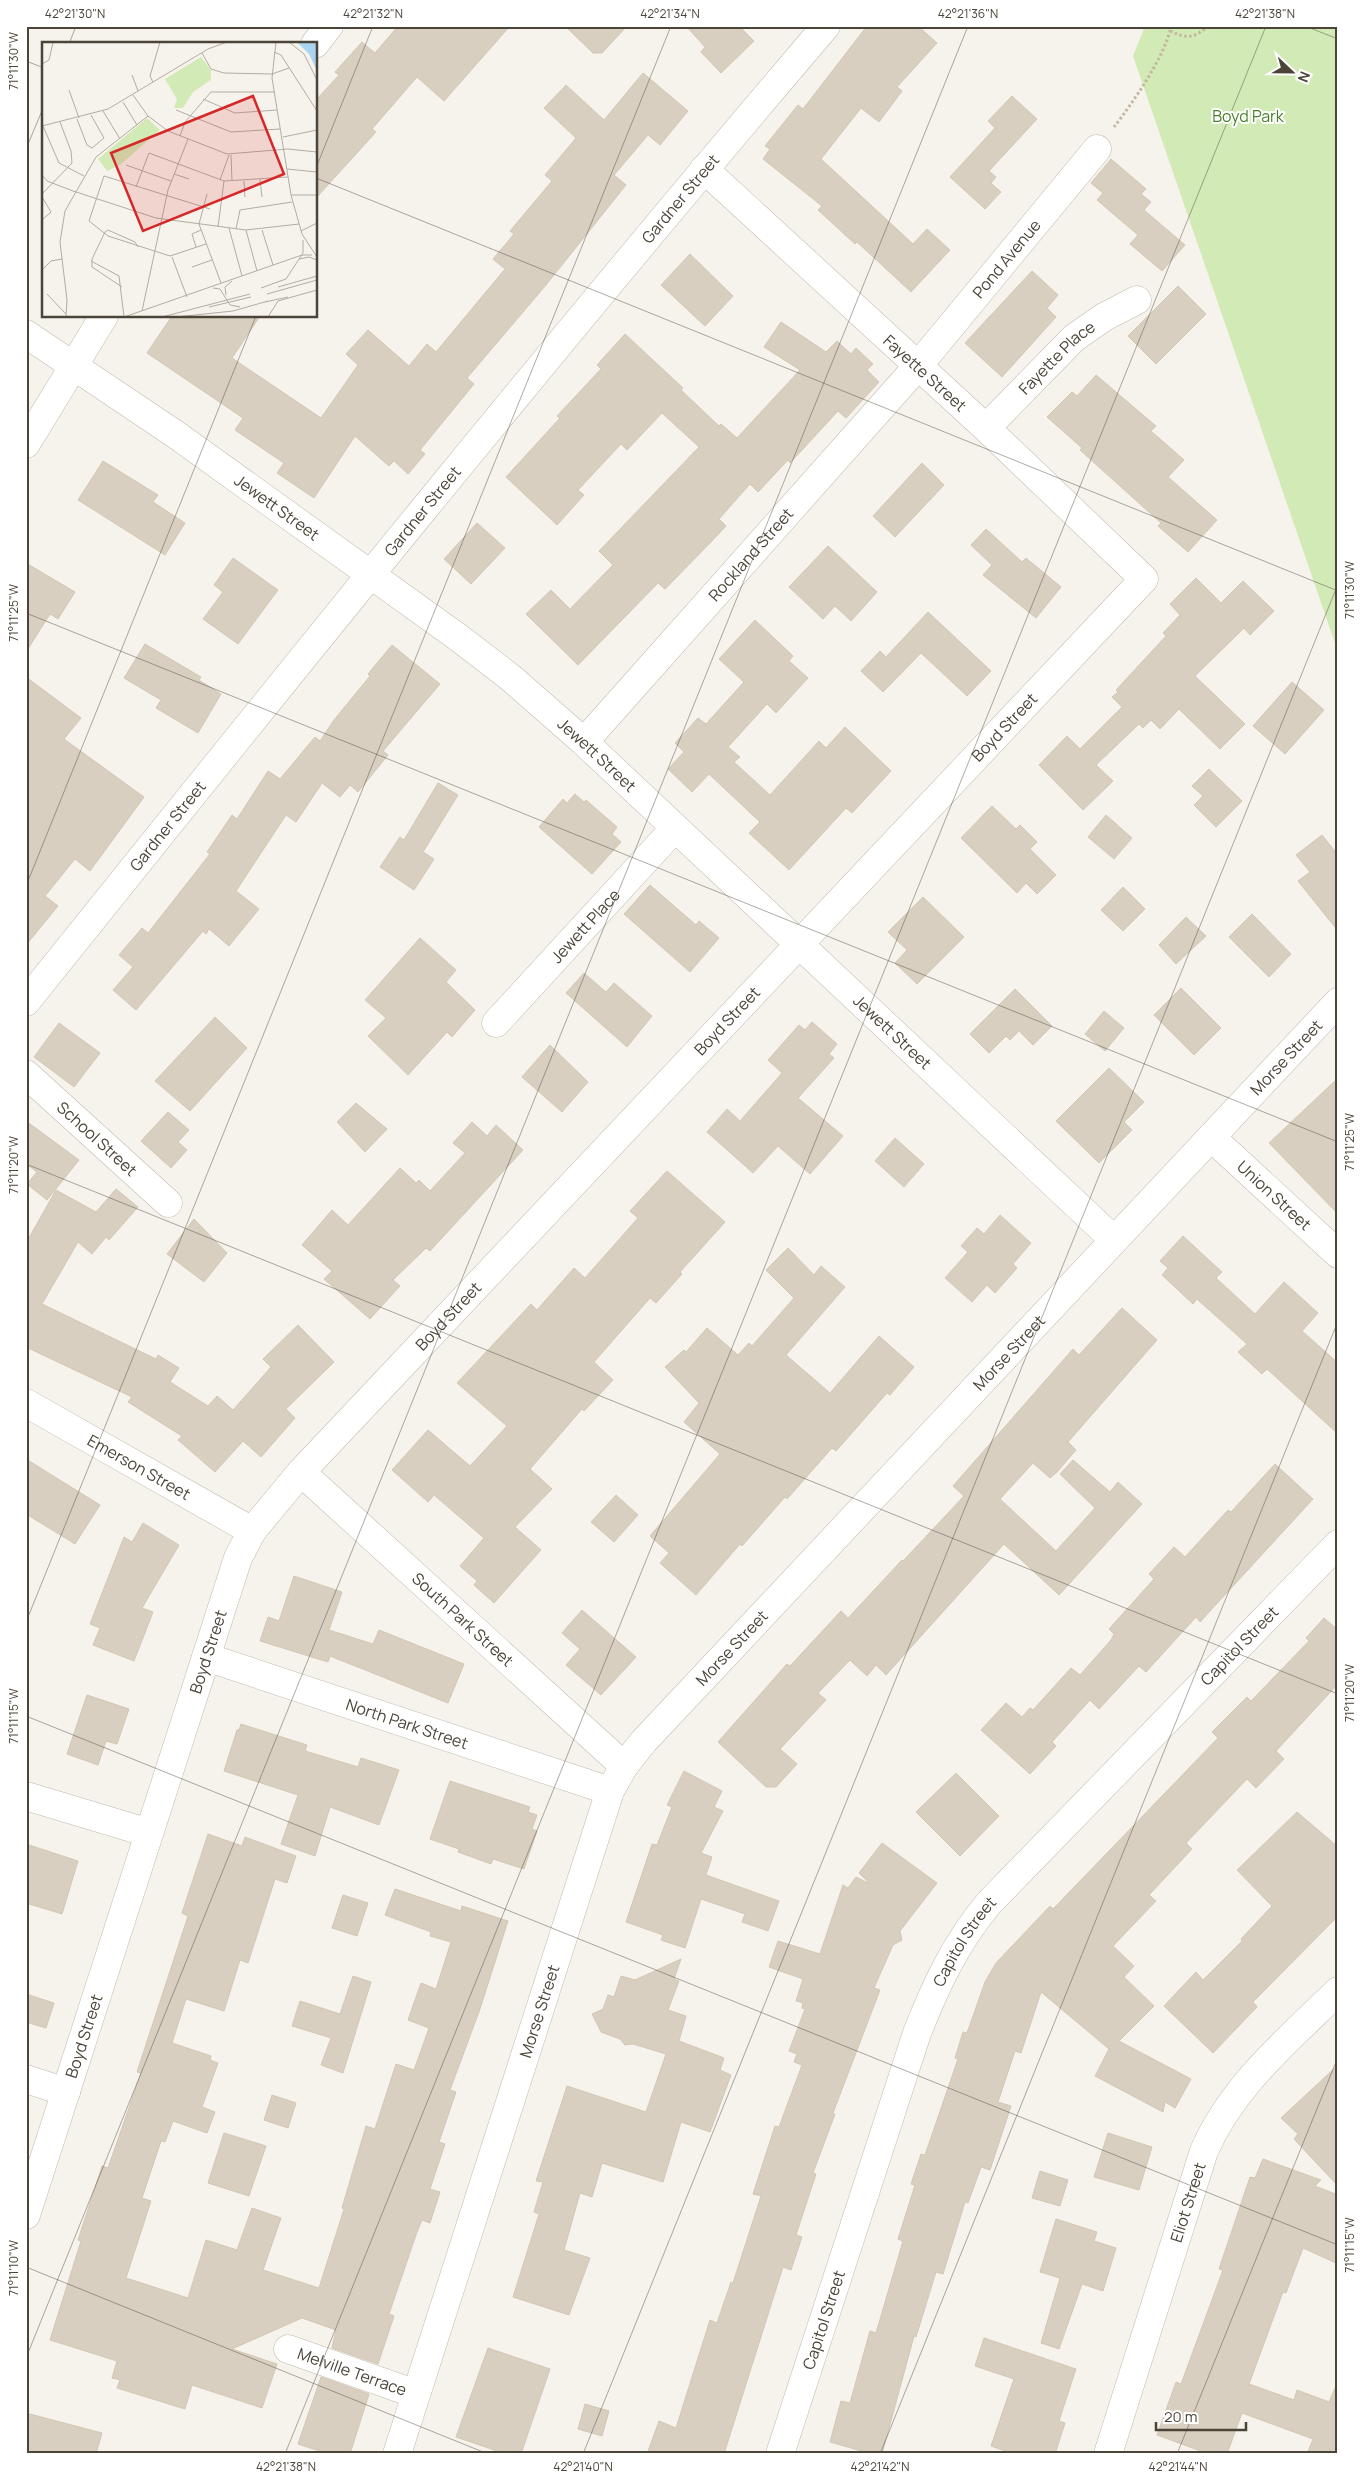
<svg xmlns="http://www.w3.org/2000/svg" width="1364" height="2480" font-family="Manrope,sans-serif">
	<rect width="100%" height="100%" fill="#f6f3ec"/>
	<path fill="#d2eab5" d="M1145,26H1338V652L1133,56Z"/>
	<path fill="#d8cfc1" stroke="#d3c7b4" d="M398,26H510L444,101L417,77L372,129L376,132L316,198V100L339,75L335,72L362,42L375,53Z
		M565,26H627L602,53H593Z
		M686,26H739L754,41L721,73L701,52L705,47Z
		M867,26H918L937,43L897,87L902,91L879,122L861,108L821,159L913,244L927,229L950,250L911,292L857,242L855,244L818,210L822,206L763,159L770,149L765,146L798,105L803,109Z
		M643,73L688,111L660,145L648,135L614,175L626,185L546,285L467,378L474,384L420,450L425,454L408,474L394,461L389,466L355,436L314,498L277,473L284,463L235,430L243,418L147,353L172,316H260L232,358L321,418L358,365L346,354L368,330L409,366L427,344L436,352L505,269L493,259L514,234L510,231L552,181L545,175L576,138L544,108L566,85L604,120Z
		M1012,96L1037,119L989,171L996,177L991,183L1001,192L985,209L950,177L995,128L988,121Z
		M1111,159L1146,189L1141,194L1151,202L1144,210L1185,245L1162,271L1130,244L1138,235L1097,200L1103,193L1091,183Z
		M690,254L733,296L705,326L661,285Z
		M1032,271L1058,295L1047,308L1056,317L1002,377L965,343Z
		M1178,286L1206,314L1156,364L1128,336Z
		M781,322L826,352L837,341L851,354L856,348L873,364L867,370L879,382L846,418L838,411L790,463L788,460L758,492L750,484L719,519L726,526L711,542L665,589L658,583L578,665L526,614L551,590L570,609L613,565L599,551L699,447L662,413L627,450L621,444L578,490L584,495L557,525L506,477L560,418L557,416L601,369L597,365L625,334L683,388L681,390L719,426L721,424L737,438L800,370L764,347Z
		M1096,375L1156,426L1151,431L1184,460L1168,477L1217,520L1188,552L1158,526L1161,523L1080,450L1082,448L1047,417L1072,392L1077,396Z
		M103,461L158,495L153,502L185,523L165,555L78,500Z
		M922,463L944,485L895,537L873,516Z
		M477,523L505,548L471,584L444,559Z
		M986,529L1022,562L1026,558L1061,587L1036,618L983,575L992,565L971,545Z
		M828,546L877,592L851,621L835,606L823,619L789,587Z
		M233,558L278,590L238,644L203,619L223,592L214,585Z
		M26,563L75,592L58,619L50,614L26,652Z
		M1196,578L1221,603L1243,581L1274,611L1250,635L1244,628L1195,676L1245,724L1220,749L1179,709L1160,729L1151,720L1143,728L1139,724L1096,765L1113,781L1083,810L1039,765L1067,736L1080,749L1122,707L1112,697L1118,692L1116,690L1166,636L1163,633L1180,615L1170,604Z
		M928,612L991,671L967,696L921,653L883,692L861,671L880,651L886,657Z
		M755,620L793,656L789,661L808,678L776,713L767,704L728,747L740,757L734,762L770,795L819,741L826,748L845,727L891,771L852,813L846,808L789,870L749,833L760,822L709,774L692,792L668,769L684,752L675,743L698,718L706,724L744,682L719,659Z
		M145,644L201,677L199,680L221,694L198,733L156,708L161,700L124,678Z
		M392,645L440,684L383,751L388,755L358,792L350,785L340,797L322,783L296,822L286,815L236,891L259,909L229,946L209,929L206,934L203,931L136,1010L113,990L133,967L119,955L142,928L148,933L210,854L207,852L232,815L237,819L268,771L280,779L315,737L320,741L334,720L370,676L368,674Z
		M26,677L81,718L64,739L144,797L90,871L75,859L45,896L58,906L26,945Z
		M1292,682L1324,710L1285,754L1253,726Z
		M1209,769L1242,801L1216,827L1194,805L1203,796L1192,786Z
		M438,783L458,795L423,852L434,859L414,890L380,867L400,837L404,840Z
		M575,794L584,802L586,800L617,827L612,834L621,842L592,874L539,827L563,799L567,803Z
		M992,806L1016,829L1020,825L1037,842L1030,849L1056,875L1037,894L1026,883L1017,893L961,838Z
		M1106,815L1132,838L1114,859L1088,837Z
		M1322,835L1338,855V931L1298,881L1310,872L1296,855Z
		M650,885L696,925L699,921L719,938L690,972L624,914Z
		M1123,887L1145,909L1123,931L1101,910Z
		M923,897L964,937L917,984L895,963L907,950L888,932Z
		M1252,914L1291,954L1269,977L1229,937Z
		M1186,917L1206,936L1176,964L1159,945Z
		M420,938L456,970L446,982L475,1010L452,1037L447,1032L408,1075L368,1036L386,1018L365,1000Z
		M584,973L606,992L614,983L652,1016L627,1047L566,993Z
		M1181,988L1221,1028L1194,1055L1154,1015Z
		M1015,989L1052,1026L1033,1045L1019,1031L1010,1040L1006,1036L989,1053L970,1034Z
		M1104,1011L1124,1028L1105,1051L1085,1034Z
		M215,1017L247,1048L190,1111L155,1081Z
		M812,1022L837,1044L829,1054L834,1058L798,1098L843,1136L810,1174L778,1146L753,1173L707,1132L727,1109L740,1121L782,1073L768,1060L799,1025L805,1030Z
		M59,1023L100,1053L74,1087L34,1057Z
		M550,1045L588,1082L562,1112L522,1077Z
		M1109,1068L1144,1102L1124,1122L1132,1130L1099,1163L1056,1121Z
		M1338,1078V1214L1269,1143Z
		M356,1103L387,1129L365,1152L337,1122Z
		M168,1112L189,1130L178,1142L187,1150L171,1168L141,1141Z
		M26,1121L79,1160L47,1200L27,1184L37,1172L26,1164Z
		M472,1122L487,1136L496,1125L523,1150L430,1251L426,1248L393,1280L400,1286L370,1319L324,1279L332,1271L302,1245L332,1210L348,1225L400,1168L416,1183L419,1180L430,1191L465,1153L453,1143Z
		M895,1138L924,1164L904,1187L875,1161Z
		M667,1171L725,1222L680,1272L682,1274L656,1303L650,1298L594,1362L613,1380L584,1411L582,1409L530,1469L552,1489L515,1527L541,1550L494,1603L474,1585L477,1581L460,1566L484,1538L434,1495L428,1502L392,1470L428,1430L470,1466L507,1426L457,1383L531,1304L537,1310L574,1268L585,1278L638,1218L630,1211Z
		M116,1189L138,1207L109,1240L106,1237L92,1254L78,1242L42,1304L156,1359L158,1355L179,1368L170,1382L208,1406L217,1396L233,1410L271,1367L263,1359L298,1325L334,1362L286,1409L295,1418L261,1457L243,1441L215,1472L178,1440L182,1436L128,1402L132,1397L26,1347V1243L56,1190L96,1212Z
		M1000,1215L1031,1243L1013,1264L1017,1268L995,1293L987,1285L972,1302L945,1278L968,1252L961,1246L977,1228L984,1234Z
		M194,1219L227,1253L204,1282L167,1254Z
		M1183,1236L1222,1272L1216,1278L1255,1314L1284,1282L1318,1313L1302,1331L1338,1363V1434L1267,1369L1262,1374L1238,1352L1247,1344L1197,1299L1193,1304L1162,1275L1168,1268L1160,1261Z
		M788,1248L814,1275L821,1266L845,1287L786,1355L830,1393L879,1336L914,1367L890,1395L887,1393L836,1451L832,1448L787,1499L785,1497L742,1546L740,1544L696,1595L660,1563L669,1553L650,1536L720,1454L684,1422L699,1403L665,1367L684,1350L686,1352L707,1328L738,1355L749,1343L752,1346L794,1298L766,1270Z
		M1122,1308L1157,1340L1068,1442L1076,1450L1057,1472L1050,1478L1033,1463L1000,1499L1056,1551L1095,1508L1060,1474L1073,1460L1110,1492L1118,1482L1142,1504L1059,1595L1004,1544L886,1675L876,1665L867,1676L850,1660L818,1693L826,1700L780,1749L797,1764L776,1787H766L718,1742L787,1664L790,1666L841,1611L848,1618L902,1560L903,1561L964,1496L953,1486L1073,1349L1079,1355Z
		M26,1459L100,1505L75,1544L26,1514Z
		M1275,1464L1313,1499L1200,1622L1196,1617L1146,1672L1139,1666L1099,1709L1090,1700L1052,1742L1056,1746L1030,1774L981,1730L1006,1703L1022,1717L1030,1708L1033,1710L1071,1668L1080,1675L1111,1640L1114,1634L1109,1629L1154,1579L1149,1574L1174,1547L1185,1557L1228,1510L1231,1512Z
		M616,1495L638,1515L614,1542L591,1522Z
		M143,1523L179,1545L142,1608L153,1612L134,1661L93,1645L100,1628L90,1624L124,1537L132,1542Z
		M294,1576L342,1592L329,1630L373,1644L379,1630L464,1664L448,1703L330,1656L328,1662L260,1641L268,1617L279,1621Z
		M582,1610L636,1657L601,1695L566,1665L580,1649L562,1633Z
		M1324,1618L1338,1630V1684L1276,1751L1284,1759L1256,1788L1247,1779L1186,1843L1192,1849L1149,1895L1156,1901L1113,1946L1134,1966L1124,1977L1154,2006L1119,2041L1191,2079L1175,2108L1165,2102L1163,2112L1095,2076L1109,2049L1041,1992L1021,2053L1015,2051L998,2102L1011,2106L990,2170L981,2167L968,2203L965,2202L943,2274L936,2272L916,2337L914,2336L882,2454H872L830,2442L841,2401L850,2403L870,2331L876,2333L903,2241L898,2239L915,2185L911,2184L921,2154L925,2155L958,2059L955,2058L963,2032L967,2033L985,1982L996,1963L1050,1906L1053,1909L1218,1738L1212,1732L1247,1697L1251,1701L1309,1641L1306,1638Z
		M87,1695L129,1709L117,1744L106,1741L98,1765L67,1754Z
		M241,1724L307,1745L305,1751L358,1767L361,1758L399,1770L379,1825L330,1807L315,1856L281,1844L298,1795L224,1771L237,1730H239Z
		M684,1771L722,1791L714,1807L723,1811L701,1853L712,1857L706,1875L779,1901L768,1931L742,1922L745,1914L701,1899L685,1948L661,1940L663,1935L626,1922L652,1844L657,1845L672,1807L667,1805Z
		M956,1773L999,1816L960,1856L916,1812Z
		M450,1781L530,1807L528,1812L537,1815L532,1829L537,1831L524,1869L493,1859L491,1864L458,1852L459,1849L430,1839Z
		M1297,1812L1338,1847V1916L1253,2002L1257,2007L1213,2053L1164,2006L1196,1972L1203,1980L1242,1941L1241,1939L1272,1906L1237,1870Z
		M208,1834L242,1846L245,1837L296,1856L287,1883L275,1879L248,1963L240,1960L224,2011L186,1999L172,2043L211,2056L210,2060L218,2063L202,2107L215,2112L207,2133L173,2121L165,2142L161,2141L142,2198L151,2201L126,2278L188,2298L206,2240L237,2250L252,2208L281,2218L263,2270L319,2288L344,2209L342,2208L366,2126L375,2129L396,2064L414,2070L429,2028L408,2020L421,1983L436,1989L451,1942L430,1936L431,1932L385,1915L395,1889L461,1911L462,1906L508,1921L480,2009L450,2090L456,2092L439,2142L445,2144L430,2189L440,2192L430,2223L422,2220L417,2232L389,2314L394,2316L378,2364L332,2348L336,2330L302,2318L232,2349L277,2364L262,2408L192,2385L185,2409L117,2388L120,2380L112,2378L117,2361L50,2340L81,2241L78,2240L102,2166L108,2168L141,2073L137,2072L188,1916L182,1913Z
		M882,1843L937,1883L900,1931L902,1940L893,1945L874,1988L880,1990L833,2113L835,2114L813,2173L816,2174L796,2235L802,2237L791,2270L783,2267L724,2454H647L659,2421L676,2428L710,2320L717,2323L731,2282L733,2283L761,2196L753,2194L775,2126L779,2127L802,2065L794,2062L797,2054L789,2051L805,2009L802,2008L803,2003L796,2001L803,1979L769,1967L778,1941L820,1954L843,1885L848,1888L856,1877L870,1884L859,1873Z
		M26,1844L78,1861L62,1914L26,1903Z
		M343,1895L368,1903L357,1936L332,1928Z
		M681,1959L674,1979L679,1981L668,2010L686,2016L679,2041L724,2058L720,2070L731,2075L710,2132L681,2122L663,2182L602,2163L592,2197L580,2193L564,2250L590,2258L569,2315L513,2297L539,2214L534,2212L543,2182L536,2181L567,2086L646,2112L666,2054L633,2044L625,2045L620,2039L601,2032L592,2014L603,2009L608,1995L614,1997L621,1976L635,1980Z
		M353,1976L371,1982L343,2073L321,2065L331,2038L292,2026L300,2001L340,2014Z
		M26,1994L54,2003L46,2028L26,2022Z
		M1338,2065V2186L1294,2139L1298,2134L1281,2118Z
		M272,2095L296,2103L288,2128L264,2120Z
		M224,2133L266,2146L249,2196L208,2183Z
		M1108,2133L1152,2147L1139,2190L1094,2177Z
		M1263,2159L1321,2180L1315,2186L1338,2195V2264L1303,2248L1286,2293L1283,2292L1249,2384L1294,2400L1297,2390L1329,2402L1338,2381V2454H1307L1313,2439L1242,2413L1227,2454H1209L1157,2435L1176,2382L1181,2384L1223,2270L1219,2269L1250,2177L1255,2178Z
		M1040,2171L1068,2180L1060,2206L1032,2198Z
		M1056,2219L1097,2232L1094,2241L1116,2248L1103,2291L1082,2284L1059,2349L1041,2343L1060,2278L1040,2272Z
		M984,2338L1076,2369L1059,2421L1065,2423L1055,2454H1014L991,2446L1014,2379L975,2366Z
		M488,2348L550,2369L521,2454H506L456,2437Z
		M321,2377L369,2394L350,2454H329L298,2444Z
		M585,2404L609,2411L602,2436L578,2429Z
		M26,2413L102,2433L96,2454H26Z"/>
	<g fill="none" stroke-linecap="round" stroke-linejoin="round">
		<g stroke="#c2bbae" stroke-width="29">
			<g id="minor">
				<path id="s1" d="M26,334L175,434L459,638L511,678L584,742L1114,1240"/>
				<path id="s2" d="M986,428L1074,338L1104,317L1137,300"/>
				<path id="s3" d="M584,742L917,367L1097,149"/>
				<path id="s4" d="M26,1002C289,674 553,346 826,26"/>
				<path id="s5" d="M496,1023L675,828"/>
				<path id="s6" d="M26,1074L168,1203"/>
				<path id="s7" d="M1211,1137L1338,1254"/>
				<path id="s8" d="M26,1403L252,1531"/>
				<path id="s9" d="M301,1472L624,1766"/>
				<path id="s10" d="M206,1657L610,1791"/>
				<path d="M26,1796L149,1833"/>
				<path d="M26,2079L66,2092"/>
				<path id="s11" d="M26,2215L219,1617L238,1558L252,1531L301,1472L1144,579L986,428L704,169"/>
				<path id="s12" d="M288,2349L416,2394"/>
				<path id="s13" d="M397,2454L610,1791L624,1766L644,1741L1338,1002"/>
				<path id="s14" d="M780,2454L917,2033C936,1985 956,1942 989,1903L1338,1544"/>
				<path id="s15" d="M1108,2454L1204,2151C1233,2085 1288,2040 1338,1991"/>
			</g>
		</g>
		<g stroke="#c2bbae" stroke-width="29">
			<path id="tertiary" d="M315,44L329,26
				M26,444L104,316"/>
		</g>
		<path stroke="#c4b79f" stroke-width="3" stroke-dasharray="2.5 2.5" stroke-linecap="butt" d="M1170,31C1189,40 1194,37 1209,26
			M1114,127C1132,104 1166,55 1171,26"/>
		<use href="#minor" stroke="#fff" stroke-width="28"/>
		<use href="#tertiary" stroke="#fff" stroke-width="28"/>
	</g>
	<path fill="none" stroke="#4b4439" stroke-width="1" stroke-opacity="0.45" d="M1305,26L1338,39M69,44L76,26M26,61L44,68M26,149L44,106M316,168L373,26M316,178L1338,591M26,613L1338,1142M26,886L256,316M26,1164L1338,1694M26,1622L671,26M26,1716L1338,2245M26,2267L488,2454M26,2358L968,26M285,2454L1266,26M583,2454L1338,584M880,2454L1338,1321M1177,2454L1338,2057"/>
	<g text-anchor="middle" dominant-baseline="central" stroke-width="4" stroke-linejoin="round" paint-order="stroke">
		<g font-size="16" fill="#4a7f2a" stroke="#fff">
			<text x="1248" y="116">Boyd Park</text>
		</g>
		<g font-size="16" fill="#4b4439" stroke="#fff">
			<text stroke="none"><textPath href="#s4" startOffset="1036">Gardner Street</textPath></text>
			<text stroke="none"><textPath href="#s3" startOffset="642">Pond Avenue</textPath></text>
			<text stroke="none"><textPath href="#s2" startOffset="100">Fayette Place</textPath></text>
			<text transform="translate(925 373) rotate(42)">Fayette Street</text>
			<text stroke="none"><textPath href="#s1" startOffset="305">Jewett Street</textPath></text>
			<text stroke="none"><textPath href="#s4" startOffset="631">Gardner Street</textPath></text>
			<text stroke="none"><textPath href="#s3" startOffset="251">Rockland Street</textPath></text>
			<text stroke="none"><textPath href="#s11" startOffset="1822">Boyd Street</textPath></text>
			<text stroke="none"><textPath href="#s1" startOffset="710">Jewett Street</textPath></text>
			<text stroke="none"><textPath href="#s4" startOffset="226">Gardner Street</textPath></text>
			<text stroke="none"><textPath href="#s5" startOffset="132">Jewett Place</textPath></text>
			<text stroke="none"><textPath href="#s11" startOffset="1418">Boyd Street</textPath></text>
			<text stroke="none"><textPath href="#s1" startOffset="1115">Jewett Street</textPath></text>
			<text stroke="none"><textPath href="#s13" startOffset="1695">Morse Street</textPath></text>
			<text stroke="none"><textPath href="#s6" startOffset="96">School Street</textPath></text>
			<text stroke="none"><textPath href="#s7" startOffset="86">Union Street</textPath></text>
			<text stroke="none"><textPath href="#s11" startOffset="1012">Boyd Street</textPath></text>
			<text stroke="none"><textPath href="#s13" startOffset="1290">Morse Street</textPath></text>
			<text stroke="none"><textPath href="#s8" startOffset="130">Emerson Street</textPath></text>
			<text stroke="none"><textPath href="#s9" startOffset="219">South Park Street</textPath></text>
			<text stroke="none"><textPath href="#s14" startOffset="951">Capitol Street</textPath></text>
			<text stroke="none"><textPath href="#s13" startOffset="885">Morse Street</textPath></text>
			<text stroke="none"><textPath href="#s11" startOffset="592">Boyd Street</textPath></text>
			<text stroke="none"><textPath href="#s10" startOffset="212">North Park Street</textPath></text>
			<text stroke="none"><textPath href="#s14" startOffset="546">Capitol Street</textPath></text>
			<text stroke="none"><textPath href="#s13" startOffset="465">Morse Street</textPath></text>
			<text stroke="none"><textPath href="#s11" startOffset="188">Boyd Street</textPath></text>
			<text stroke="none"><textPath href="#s15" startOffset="264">Eliot Street</textPath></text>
			<text stroke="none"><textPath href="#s14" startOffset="141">Capitol Street</textPath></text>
			<text stroke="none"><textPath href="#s12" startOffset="68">Melville Terrace</textPath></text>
		</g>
	</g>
	<g transform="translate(42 42)">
		<rect width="275" height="275" fill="#f6f3ec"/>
		<path d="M159,15L169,28V38L151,50L141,66H132L135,57L123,37ZM105,76L118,88L78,123L65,129L56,117Z" fill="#d2eab5"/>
		<path d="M255,0H275V29L267,12Z" fill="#a9d4f2"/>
		<path fill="none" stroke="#b2ada4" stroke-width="1" d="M234,0L230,36L249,153L260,192L275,215M247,0L262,12L275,38M232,10L239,13L275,69M160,11L169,27L182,31L230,32L247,26M0,22L7,18L11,0M90,33L96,49M111,40L108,34L118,0M27,48L37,76M91,53L106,74L126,89L185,112L246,107L275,110M161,57L193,71L235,68M81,60L95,83M134,68L189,90L238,87M61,69L78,97M35,77L45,103L50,106L62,96L49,73M0,84L66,67L166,7L185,0M1,84L17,121L42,134M138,94L143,80L169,50H232M241,95L275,88M189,113L190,139M84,123L129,139M245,127L275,130M132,132L147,137M0,133L5,139L31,149L114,176L204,188L257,182M218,137L220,155M178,138L187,113M202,139L203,155M94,145L107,111L182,139L246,135M0,152L30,121L29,109L18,80M165,152L157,182L179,241M249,153H275M0,155L9,170L0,178M176,185L182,139M187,186L200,234M194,187L198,168L250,160M204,188L215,229M220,188L231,223M259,189L275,181M63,190L50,217V225L80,245M63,190L66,188L93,200L96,205M164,202L128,214L66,194L47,179L62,134L168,167M154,205L150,192L159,188M130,215L145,255M257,217L267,215L275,218M49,219L77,234L82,275M150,225L170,218M0,228L9,219L20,217M236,245L275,234M171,246L178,247L188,263L198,265M219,246L244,237L261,211V198M5,252L24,272M225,252L275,238M184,253L183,245L190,239M223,260L246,255M167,265L209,255M100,269L126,148L146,97M24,275L25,258L18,200L23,169L54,115L106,74M82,275L260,213H270M120,275L208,252M134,275L191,269L226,259M174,275H190M226,275L236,259L275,248"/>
		<path fill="#d62828" fill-opacity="0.15" stroke="#d62828" stroke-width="2.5" d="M211,54L242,132L101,189L69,111Z"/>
		<rect width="275" height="275" fill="none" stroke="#4b4439" stroke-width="2.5"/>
	</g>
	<rect width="1364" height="2480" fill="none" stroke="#ffffff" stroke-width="55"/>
	<g transform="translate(1292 72) rotate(112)" stroke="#ffffff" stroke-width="4" paint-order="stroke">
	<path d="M0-4L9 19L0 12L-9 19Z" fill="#4b4439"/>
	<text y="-8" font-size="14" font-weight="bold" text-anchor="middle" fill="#4b4439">N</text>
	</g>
	<path d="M1156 2422v8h90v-8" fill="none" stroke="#4b4439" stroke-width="2.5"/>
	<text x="1164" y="2422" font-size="15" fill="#4b4439" stroke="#ffffff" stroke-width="4" paint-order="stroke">20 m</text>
	<rect x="28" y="28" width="1308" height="2424" fill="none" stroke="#4b4439" stroke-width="2"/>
	<g font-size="12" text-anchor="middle" fill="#4b4439">
		<text x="75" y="18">42°21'30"N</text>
		<text x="373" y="18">42°21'32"N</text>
		<text x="670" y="18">42°21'34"N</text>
		<text x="968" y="18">42°21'36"N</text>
		<text x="1265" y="18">42°21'38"N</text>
		<text transform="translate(14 61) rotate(-90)" y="4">71°11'30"W</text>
		<text transform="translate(1350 590) rotate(-90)" y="4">71°11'30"W</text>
		<text transform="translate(14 613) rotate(-90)" y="4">71°11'25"W</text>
		<text transform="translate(1350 1142) rotate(-90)" y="4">71°11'25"W</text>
		<text transform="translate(14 1165) rotate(-90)" y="4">71°11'20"W</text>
		<text transform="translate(1350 1693) rotate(-90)" y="4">71°11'20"W</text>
		<text transform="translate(14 1716) rotate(-90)" y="4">71°11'15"W</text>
		<text transform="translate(1350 2245) rotate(-90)" y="4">71°11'15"W</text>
		<text transform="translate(14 2268) rotate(-90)" y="4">71°11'10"W</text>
		<text x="286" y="2471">42°21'38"N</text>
		<text x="583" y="2471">42°21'40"N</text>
		<text x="880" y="2471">42°21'42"N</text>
		<text x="1178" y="2471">42°21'44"N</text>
	</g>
</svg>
